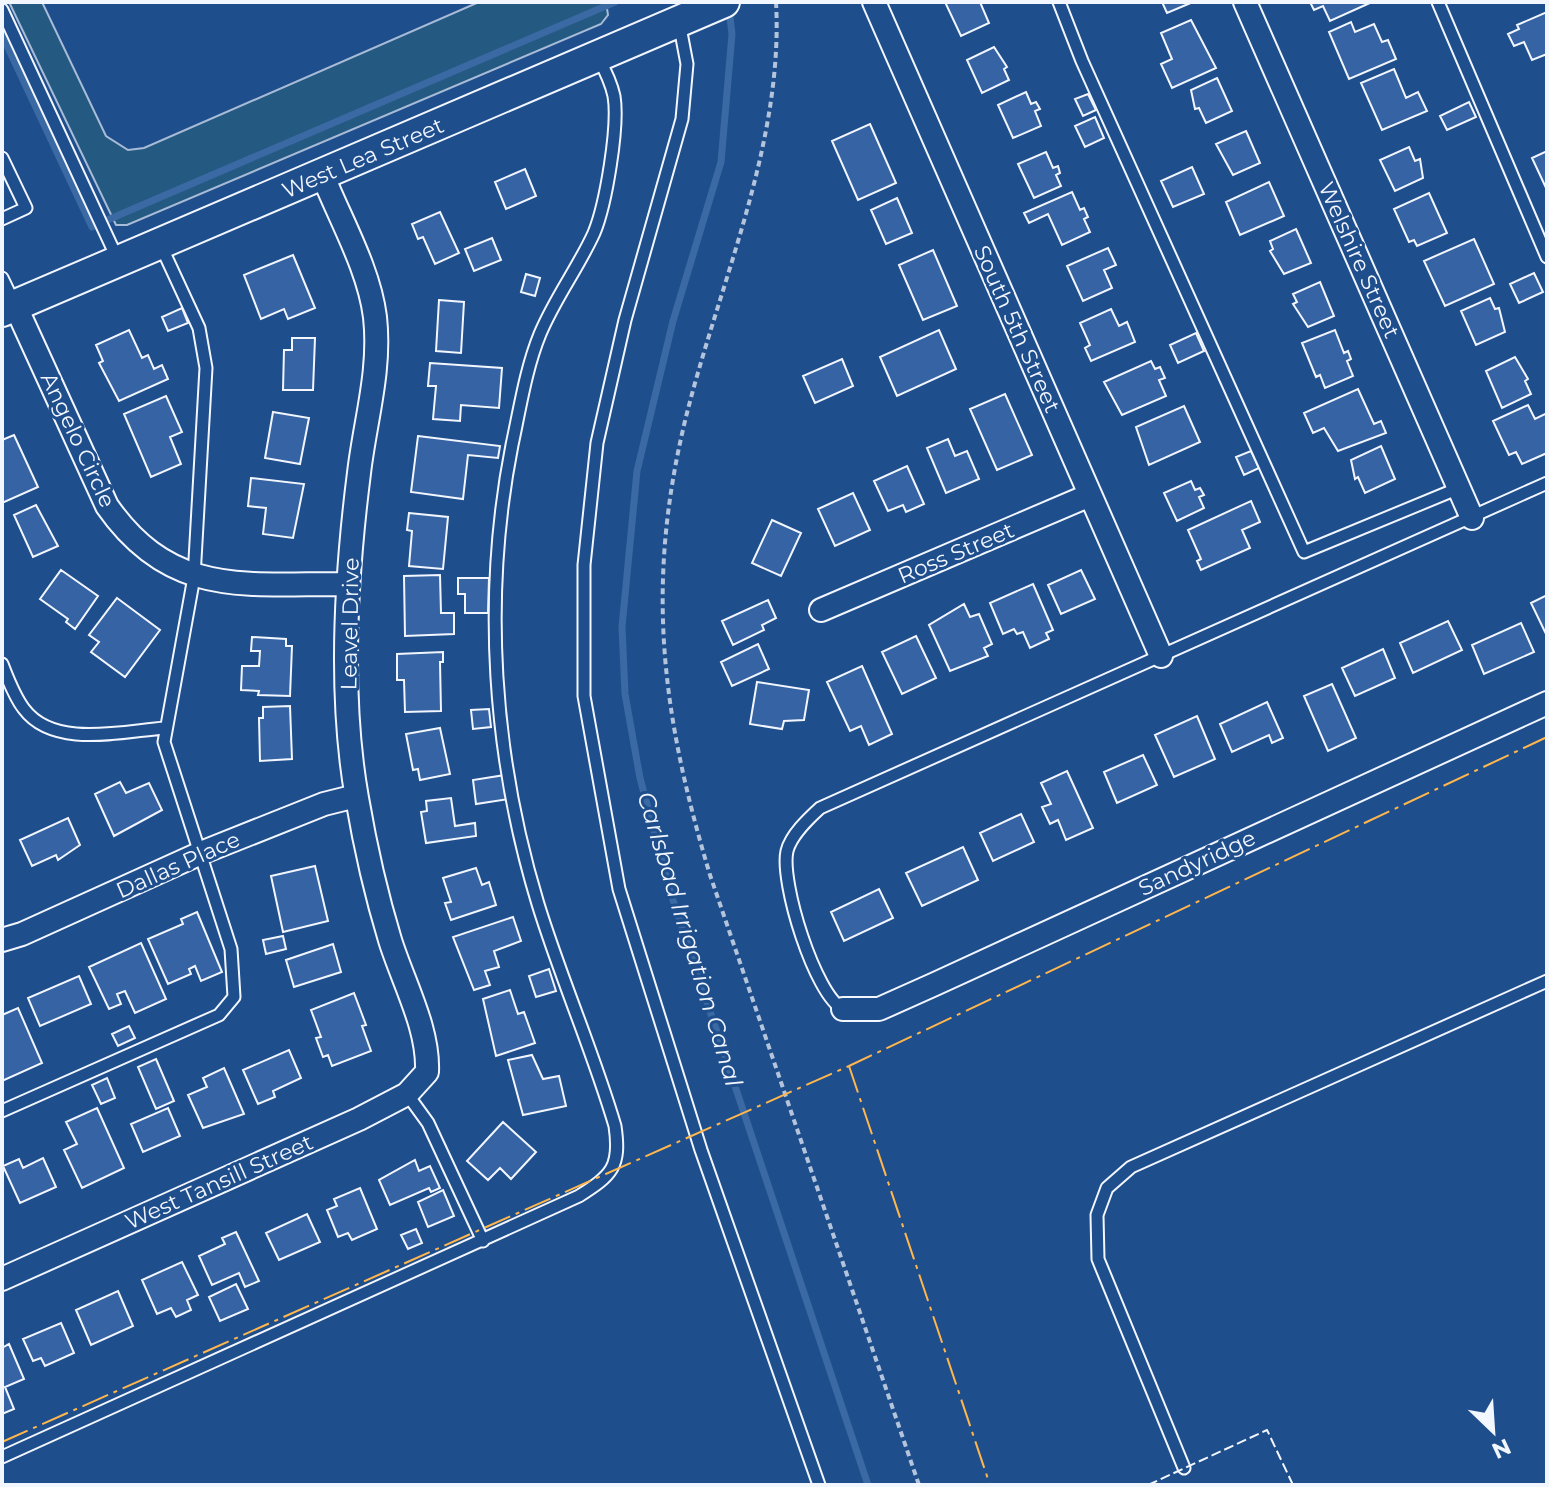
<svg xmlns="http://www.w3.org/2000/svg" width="1549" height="1487" font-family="Montserrat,sans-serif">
	<rect width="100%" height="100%" fill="#1f4e8c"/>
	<path fill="#245a82" stroke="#a8bbd7" stroke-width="2" d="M9,2H42L106,136L128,150L144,148L479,2H606L608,15L601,24L127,225H116Z"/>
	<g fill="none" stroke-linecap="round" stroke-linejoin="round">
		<path stroke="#3b69a3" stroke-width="7" d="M729,9L732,34L721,162L673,321L637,471L622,627L625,694L640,778L670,891L868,1485
			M2,35L92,227L96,225
			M105,221L615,2"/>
	</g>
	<path fill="#3563a3" stroke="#f2f6ff" stroke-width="2" d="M945,2H980L989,23L961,36Z
		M1162,2H1193L1167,13Z
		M1310,2H1372L1330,21L1323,6L1314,10Z
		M1547,12V54L1532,60L1524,42L1514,46L1508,34L1519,29L1517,25Z
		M1191,20L1216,68L1172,88L1161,64L1172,59L1161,33Z
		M1351,22L1355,32L1374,24L1382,42L1388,40L1396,59L1349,79L1329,32Z
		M994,47L1007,67L1004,69L1009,80L982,93L967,60Z
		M1394,69L1406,98L1418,92L1427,111L1382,130L1361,83Z
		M1217,78L1232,111L1206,123L1199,108L1195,109L1191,90Z
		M1026,92L1031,104L1036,102L1040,109L1035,111L1041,126L1013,138L998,105Z
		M1088,94L1096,110L1083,116L1075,99Z
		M1469,102L1476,117L1447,130L1440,116Z
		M1095,117L1104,138L1085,147L1075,126Z
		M870,124L896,183L858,200L832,141Z
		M1246,131L1260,163L1233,175L1216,144Z
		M1409,147L1415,161L1420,159L1423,178L1395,191L1380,160Z
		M1547,151V190L1532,158Z
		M1046,152L1053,168L1058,166L1060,173L1056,175L1061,186L1034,198L1018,164Z
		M1192,167L1204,194L1173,207L1161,181Z
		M525,169L536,196L506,209L495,182Z
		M1269,182L1284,216L1240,235L1226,202Z
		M1072,192L1080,210L1084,208L1088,217L1084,219L1090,232L1062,245L1048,214L1029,223L1024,213Z
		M1429,193L1447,233L1417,246L1414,240L1409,242L1394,209Z
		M897,198L912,233L886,244L871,210Z
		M440,212L459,253L435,264L423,237L418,239L412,224Z
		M1296,229L1311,263L1284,274L1270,251L1273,249L1270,241Z
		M492,238L501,260L474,271L465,249Z
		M1474,239L1494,284L1445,306L1424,261Z
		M1108,248L1116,265L1104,270L1112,288L1083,301L1067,266Z
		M933,250L957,306L923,320L899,265Z
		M293,255L315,308L288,319L284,309L261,319L244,275Z
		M1534,273L1543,292L1519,303L1510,284Z
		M526,274L540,278L535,296L521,292Z
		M1320,282L1334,316L1308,327L1293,304L1297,302L1293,294Z
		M1490,298L1495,309L1499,308L1505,332L1476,345L1461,311Z
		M439,300L464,302L461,353L436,351Z
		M182,308L188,323L168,331L162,317Z
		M1111,309L1119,326L1127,322L1135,342L1091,361L1085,348L1090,345L1080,323Z
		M129,330L142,358L148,355L154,369L162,365L168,379L119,401L99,363L103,361L96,345Z
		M939,330L956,369L897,396L880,357Z
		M1335,330L1344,353L1348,351L1351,359L1347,361L1353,376L1325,388L1320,375L1316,377L1302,343Z
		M1196,333L1204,351L1178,363L1170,345Z
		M292,338H315L313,390H283L284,350H292Z
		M1515,357L1528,379L1525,381L1531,394L1502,408L1486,371Z
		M842,359L853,386L815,403L803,376Z
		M1151,361L1155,369L1160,367L1165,378L1159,380L1166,396L1122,415L1104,382Z
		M430,363L502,368L499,408L461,405L460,421L433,419L436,386H428Z
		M1358,389L1374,424L1381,421L1386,433L1338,451L1324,428L1313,433L1304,413Z
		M1005,394L1032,455L997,470L970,409Z
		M166,396L182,432L170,437L181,464L151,477L124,414Z
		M1528,405L1535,419L1547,413V453L1522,464L1516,452L1509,455L1493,421Z
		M1184,406L1200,442L1149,465L1136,427Z
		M273,412L309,418L300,464L265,458Z
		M14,435L38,487L2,503V440Z
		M418,436L500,446L498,458L468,455L463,499L411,492Z
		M948,439L955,456L967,451L979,479L946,493L927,448Z
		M1381,446L1395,479L1365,493L1358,477L1355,479L1351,460Z
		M1251,451L1259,468L1244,475L1236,457Z
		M907,466L924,504L906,512L903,505L888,511L874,481Z
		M251,478L304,484L293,538L263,534L266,508L248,506Z
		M1191,481L1195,490L1200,488L1204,495L1199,497L1204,508L1177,521L1164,493Z
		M853,493L870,530L835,546L818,509Z
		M1251,501L1260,522L1242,530L1250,548L1201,570L1197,561L1201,559L1188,530Z
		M36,505L58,546L33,557L14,515Z
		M409,513L448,517L443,569L409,566L412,531L407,530Z
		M772,520L801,533L781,576L752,563Z
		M61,570L98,596L75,629L66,622L68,619L40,599Z
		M1081,570L1095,599L1061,614L1048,585Z
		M440,575L441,613H454V634L405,636L404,576Z
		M458,578H489L488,613H465V594H458Z
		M1033,584L1053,630L1046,633L1049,639L1030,648L1023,632L1017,634L1014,629L1003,634L990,603Z
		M1547,595V636L1531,603Z
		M117,598L160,630L125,677L91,652L99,642L89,635Z
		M768,600L776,618L762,625L764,630L733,645L722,621Z
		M964,604L970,617L979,614L992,644L984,648L988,656L950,671L929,625Z
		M1448,621L1462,650L1413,673L1400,643Z
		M1521,623L1534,652L1484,674L1472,645Z
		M916,636L936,678L902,694L882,652Z
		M252,637L286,639V646H292L290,696L258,695L259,691L241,690L242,666H259L260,651H251Z
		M758,644L769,669L732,686L721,662Z
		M1383,649L1395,678L1355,696L1342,668Z
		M443,652V662H440L441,711L405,712L404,680H397V654Z
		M862,666L892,734L869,745L861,726L850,731L827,682Z
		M757,682L809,690L804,720L784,721L782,729L750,724Z
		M1332,684L1356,738L1328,751L1304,696Z
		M1267,702L1283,738L1272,743L1269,735L1232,752L1220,724Z
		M290,706L292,759L260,761L259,718H263V707Z
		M489,709L491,727L473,729L471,710Z
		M1197,716L1215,759L1174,777L1155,735Z
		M440,728L450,774L420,780L418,769L413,770L406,734Z
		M1143,755L1157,785L1117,803L1104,772Z
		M1067,771L1093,828L1066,840L1058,820L1050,824L1042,807L1051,804L1041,783Z
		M505,775L509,799L476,804L473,780Z
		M120,782L126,793L149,783L162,810L114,836L95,794Z
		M451,798L455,826L475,823L476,836L426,843L421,812L427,811L426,801Z
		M1021,814L1034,842L993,861L980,833Z
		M68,818L80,845L58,860L56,855L32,866L20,840Z
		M963,847L978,880L922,906L906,873Z
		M315,866L328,921L283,932L271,876Z
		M476,868L482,885L489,882L496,905L451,920L445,903L451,902L443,878Z
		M879,889L893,918L844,941L831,912Z
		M197,912L222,972L201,981L195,966L189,969L191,974L168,984L148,939L183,924L181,919Z
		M513,917L521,941L494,951L499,967L485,971L490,985L474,990L453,937Z
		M283,936L286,949L266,954L263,940Z
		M141,943L166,999L135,1013L125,991L117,994L121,1004L109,1009L89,967Z
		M333,944L341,972L294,987L286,960Z
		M549,969L556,991L536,997L529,976Z
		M79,976L91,1004L40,1026L28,998Z
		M510,990L518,1014L524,1012L535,1043L496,1056L483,999Z
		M354,993L366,1025L362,1026L371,1051L332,1066L328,1055L323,1057L316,1038L321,1037L311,1010Z
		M18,1008L42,1063L2,1081V1015Z
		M129,1026L135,1038L118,1046L112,1034Z
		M289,1050L301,1078L273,1091L275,1097L258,1104L243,1070Z
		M532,1055L543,1079L559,1076L566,1106L523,1115L508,1060Z
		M156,1059L174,1101L156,1109L138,1067Z
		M224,1068L244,1114L203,1128L188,1095L207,1087L203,1078Z
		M107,1078L115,1098L101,1104L92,1085Z
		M97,1108L124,1168L82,1188L64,1150L77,1144L66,1122Z
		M168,1108L180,1136L143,1152L131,1124Z
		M503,1122L536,1152L511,1179L500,1168L488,1180L467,1161Z
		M43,1158L56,1187L20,1203L3,1166L19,1159L23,1168Z
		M415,1160L419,1171L430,1166L440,1188L431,1192L429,1188L390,1205L379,1180Z
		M360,1188L377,1229L352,1240L348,1233L338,1237L327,1210L337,1206L334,1199Z
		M443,1190L454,1216L428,1227L418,1202Z
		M307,1214L320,1242L279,1260L266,1233Z
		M416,1229L422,1243L408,1249L401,1235Z
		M236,1232L259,1281L245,1287L239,1273L212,1285L199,1256L225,1244L222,1238Z
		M182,1262L198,1295L187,1300L191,1310L176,1317L171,1308L157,1314L142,1280Z
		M236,1284L248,1309L220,1321L209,1297Z
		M118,1291L133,1326L91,1345L76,1310Z
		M61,1323L74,1353L45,1366L41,1358L33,1361L23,1339Z
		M9,1344L24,1379L5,1387L14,1409L2,1414V1348Z"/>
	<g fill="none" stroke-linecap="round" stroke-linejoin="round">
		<g stroke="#f2f6ff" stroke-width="15">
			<path id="service" d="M1059,2L1082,61L1304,552L1459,488
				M1438,2L1547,257
				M2,10L118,260
				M679,22L687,64L682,119L625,320L597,443L584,565V696L619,889L701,1150L819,1485
				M2,158L26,208L2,219
				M2,278L15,305
				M2,664C8,679 14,696 24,709C54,749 123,731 165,728
				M843,1009C815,995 780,882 787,851C791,835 808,819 820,808L1547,483
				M407,1094L428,1123L483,1241
				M2,1111L219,1015L234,997L231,949L164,742L194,577L206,368L199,328L161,246
				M2,1457L579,1196C612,1175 621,1167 615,1126C593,1051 561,979 538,904C493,756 482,597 512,445C520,408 526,368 540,334C555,298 578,268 594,233C606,204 619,126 614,96C611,82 605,70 598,57
				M1184,1468L1098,1259L1097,1215L1107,1188L1131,1167L1547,981"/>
		</g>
		<g stroke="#f2f6ff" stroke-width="26">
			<path id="minor" d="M874,2L1161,656
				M1245,2L1472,518
				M15,305L107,506C172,599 247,583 347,584
				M821,610L1090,495
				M2,940L22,934L201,853L324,804L356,796
				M843,1009H879L935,984L1547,703
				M2,1279L359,1119L407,1094L427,1072C429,1028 403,982 390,940C376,894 365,845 357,798C339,697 346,575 359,473C365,421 381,371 375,317C369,269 341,221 323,176"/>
		</g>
		<g stroke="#f2f6ff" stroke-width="34">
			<path id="secondary" d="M2,311L724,2"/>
		</g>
		<path stroke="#b3c4dc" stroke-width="4" stroke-dasharray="6 4" stroke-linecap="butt" d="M776,2C784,144 718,286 685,421C645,587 662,715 710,875L919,1485"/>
		<use href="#service" stroke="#1f4e8c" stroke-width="11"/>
		<use href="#minor" stroke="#1f4e8c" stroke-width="22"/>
		<use href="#secondary" stroke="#1f4e8c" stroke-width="30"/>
		<path stroke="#f2f6ff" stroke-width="2" stroke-dasharray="10 4" stroke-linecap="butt" d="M1148,1485L1267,1430L1293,1485"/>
		<path stroke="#ffb74d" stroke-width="2" stroke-dasharray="28 6 4 6" stroke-linecap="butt" d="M849,1066L990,1485
			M2,1442L849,1066L1547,737"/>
	</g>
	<g text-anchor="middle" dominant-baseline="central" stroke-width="6" stroke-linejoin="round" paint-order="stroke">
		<g font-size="22" fill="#f2f6ff" stroke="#1f4e8c">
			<text transform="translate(363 158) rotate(-23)">West Lea Street</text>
			<text transform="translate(1359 260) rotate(66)">Welshire Street</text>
			<text transform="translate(1017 329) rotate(66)">South 5th Street</text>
			<text transform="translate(78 440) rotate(65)">Angelo Circle</text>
			<text transform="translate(956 553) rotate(-23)">Ross Street</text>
			<text transform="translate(350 624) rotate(-89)">Leavel Drive</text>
			<text transform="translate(1197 863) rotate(-25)">Sandyridge</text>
			<text transform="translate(178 865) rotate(-24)">Dallas Place</text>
			<text transform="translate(219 1182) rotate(-24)">West Tansill Street</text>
		</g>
		<g font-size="24" font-style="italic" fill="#f2f6ff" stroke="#1f4e8c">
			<text transform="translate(690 939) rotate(73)">Carlsbad Irrigation Canal</text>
		</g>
	</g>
	<rect width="1549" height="1487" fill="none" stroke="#f2f6ff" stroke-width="8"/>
	<g transform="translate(1493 1431) rotate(155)" stroke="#1f4e8c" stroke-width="6" paint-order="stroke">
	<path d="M0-6L14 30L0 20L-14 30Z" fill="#f2f6ff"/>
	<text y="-12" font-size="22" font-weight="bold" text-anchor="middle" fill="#f2f6ff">N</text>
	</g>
</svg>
